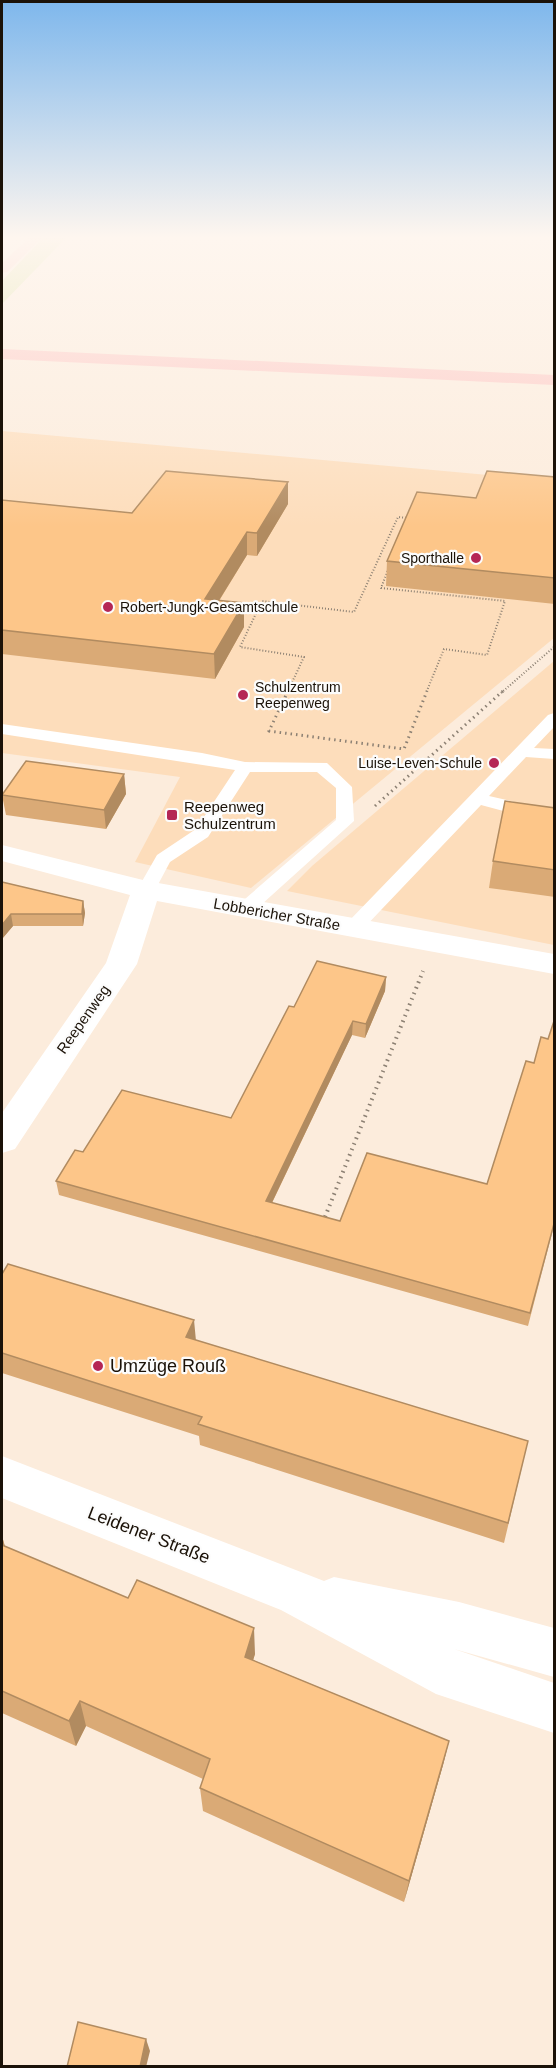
<svg xmlns="http://www.w3.org/2000/svg" width="556" height="2068" font-family="Helvetica,sans-serif">
	<rect width="100%" height="100%" fill="#fcecdc"/>
	<path fill="#fdddbb" d="M2,431L554,481V638L251,888L135,862L180,777L2,753Z
		M554,661V945L287,891L312,866Z"/>
	<path fill="#d8e39f" d="M43,238H66L2,304V281Z"/>
	<g fill="none" stroke-linecap="round" stroke-linejoin="round">
		<path stroke="#8c8073" stroke-width="2" stroke-dasharray="1 2" stroke-linecap="butt" d="M287,693L304,657L240,647L262,601L354,612L398,517L408,518L381,588L505,601L487,655L444,649L426,693
			M501,693L554,647"/>
		<path stroke="#8c8073" stroke-width="3" stroke-dasharray="1.5 4" stroke-linecap="butt" d="M288,691L269,731L404,749L427,691
			M375,806L503,691"/>
		<path stroke="#8c8073" stroke-width="4" stroke-dasharray="1.5 4.5" stroke-linecap="butt" d="M325,1217L423,971"/>
		<path fill="#fff" fill-rule="evenodd" d="M554,713V727L534,748L554,749V759L526,757L489,796L554,811V821L522,816L481,805L361,931H347L344,927L347,923L548,715Z
			M2,724L202,753L245,762L327,763L352,787L354,821L252,913H238L236,909L238,905L336,820V788L317,772H250L208,837L170,862L153,894H139L137,890L157,855L196,829L235,770L2,734Z"/>
		<path fill="#fff" fill-rule="evenodd" d="M2,845L147,881L554,954V974L157,901L137,964L15,1149L2,1153V1113L106,963L130,895L2,861Z
			M2,1456L324,1581L334,1577L459,1602L554,1628V1677L454,1649L554,1683V1733L436,1694L281,1610L2,1498Z"/>
		<path fill="#fdc5c1" fill-rule="evenodd" d="M29,238H42L7,272L2,273V263Z
			M2,349L554,375V385L2,359Z"/>
	</g>
	<path fill="#daaa76" d="M555,477V604L386,586L387,561L476,498Z
		M2,500L132,513L288,504L257,556L247,555L219,601L244,627L215,679L2,654Z
		M124,774L126,794L106,829L6,815L2,795Z
		M555,808V897L489,888L493,861Z
		M2,882L83,901L85,913L83,926H13L2,939Z
		M386,977L385,991L365,1038L352,1035L272,1203L340,1221L487,1184L534,1063L548,1039L555,1018V1222L528,1326L59,1195L56,1181L83,1152L231,1118Z
		M2,1274L196,1340L528,1441L504,1543L200,1445L199,1436L2,1373Z
		M2,1536L5,1547L255,1654L253,1660L449,1741L443,1765L404,1902L203,1811L200,1788L203,1779L86,1726L76,1746L2,1713Z"/>
	<path fill="#b18b60" d="M288,482V504L257,556V533Z
		M247,532V555L205,623V599Z
		M244,603V627L215,679L214,654Z
		M124,774L126,794L106,829L104,810Z
		M83,901L85,913L83,926L82,914Z
		M11,914L13,926L2,939V925Z
		M386,977L385,991L365,1038L366,1024Z
		M353,1021L352,1035L266,1215V1201Z
		M194,1320L196,1341L186,1337Z
		M2,1536L10,1564L2,1556Z
		M254,1628L255,1654L246,1683L245,1657Z
		M80,1701L86,1726L76,1746L69,1721Z
		M449,1741L443,1765L404,1902L409,1881Z
		M146,2039L150,2051L146,2067H140Z"/>
	<path fill="#fdc689" stroke="#b18b60" stroke-width="1.5" d="M166,471L288,482L257,533L247,532L205,599L244,603L214,654L2,630V500L132,513Z
		M487,471L555,477V578L387,561L417,492L476,498Z
		M26,761L124,774L104,810L2,795Z
		M505,801L555,808V870L493,861Z
		M2,882L83,901L82,914H11L2,925Z
		M317,961L386,977L366,1024L353,1021L266,1201L340,1221L367,1153L487,1184L526,1061L534,1063L541,1037L548,1039L555,1018V1220L530,1313L56,1181L75,1150L83,1152L122,1090L231,1118L289,1006L294,1007Z
		M8,1264L194,1320L186,1337L528,1441L508,1523L198,1424L202,1417L2,1353V1274Z
		M2,1545L128,1598L137,1580L254,1628L245,1657L449,1741L409,1881L200,1788L210,1759L80,1701L69,1721L2,1691Z
		M78,2022L146,2039L140,2067H67Z"/>
	<linearGradient id="sky" x2="0" y2="1"><stop stop-color="#7eb7ec"/><stop offset="0.45" stop-color="#fef6ef"/><stop offset="1" stop-color="#fef6ef" stop-opacity="0"/></linearGradient>
	<rect width="556" height="527" fill="url(#sky)"/>
	<g fill="#b52655" stroke="#fcfcfc" stroke-width="2">
		<circle cx="476" cy="558" r="6"/>
		<circle cx="108" cy="607" r="6"/>
		<circle cx="243" cy="695" r="6"/>
		<circle cx="494" cy="763" r="6"/>
		<rect x="166" y="809" width="12" height="12" rx="3"/>
		<circle cx="98" cy="1366" r="6"/>
	</g>
	<g text-anchor="middle" dominant-baseline="central" stroke-width="4.5" stroke-linejoin="round" paint-order="stroke">
		<g font-size="14" fill="#1b1208" stroke="#fcfcfc" text-anchor="end">
			<text x="464" y="558">Sporthalle</text>
			<text x="120" y="607" text-anchor="start">Robert-Jungk-Gesamtschule</text>
			<text x="255" y="687" text-anchor="start">Schulzentrum<tspan x="255" dy="16">Reepenweg</tspan></text>
			<text x="482" y="763">Luise-Leven-Schule</text>
		</g>
		<g font-size="15" fill="#1b1208" stroke="#fcfcfc" text-anchor="start">
			<text x="184" y="806">Reepenweg<tspan x="184" dy="17">Schulzentrum</tspan></text>
		</g>
		<g font-size="15" fill="#1b1208" stroke="#fcfcfc">
			<text transform="translate(277 914) rotate(10)">Lobbericher Straße</text>
			<text transform="translate(83 1019) rotate(-55)">Reepenweg</text>
		</g>
		<g font-size="18" fill="#1b1208" stroke="#fcfcfc" text-anchor="start">
			<text x="110" y="1366">Umzüge Rouß</text>
		</g>
		<g font-size="18" fill="#1b1208" stroke="#fcfcfc">
			<text transform="translate(149 1535) rotate(21)">Leidener Straße</text>
		</g>
	</g>
	<rect width="556" height="2068" fill="none" stroke="#1b1208" stroke-width="6"/>
</svg>
